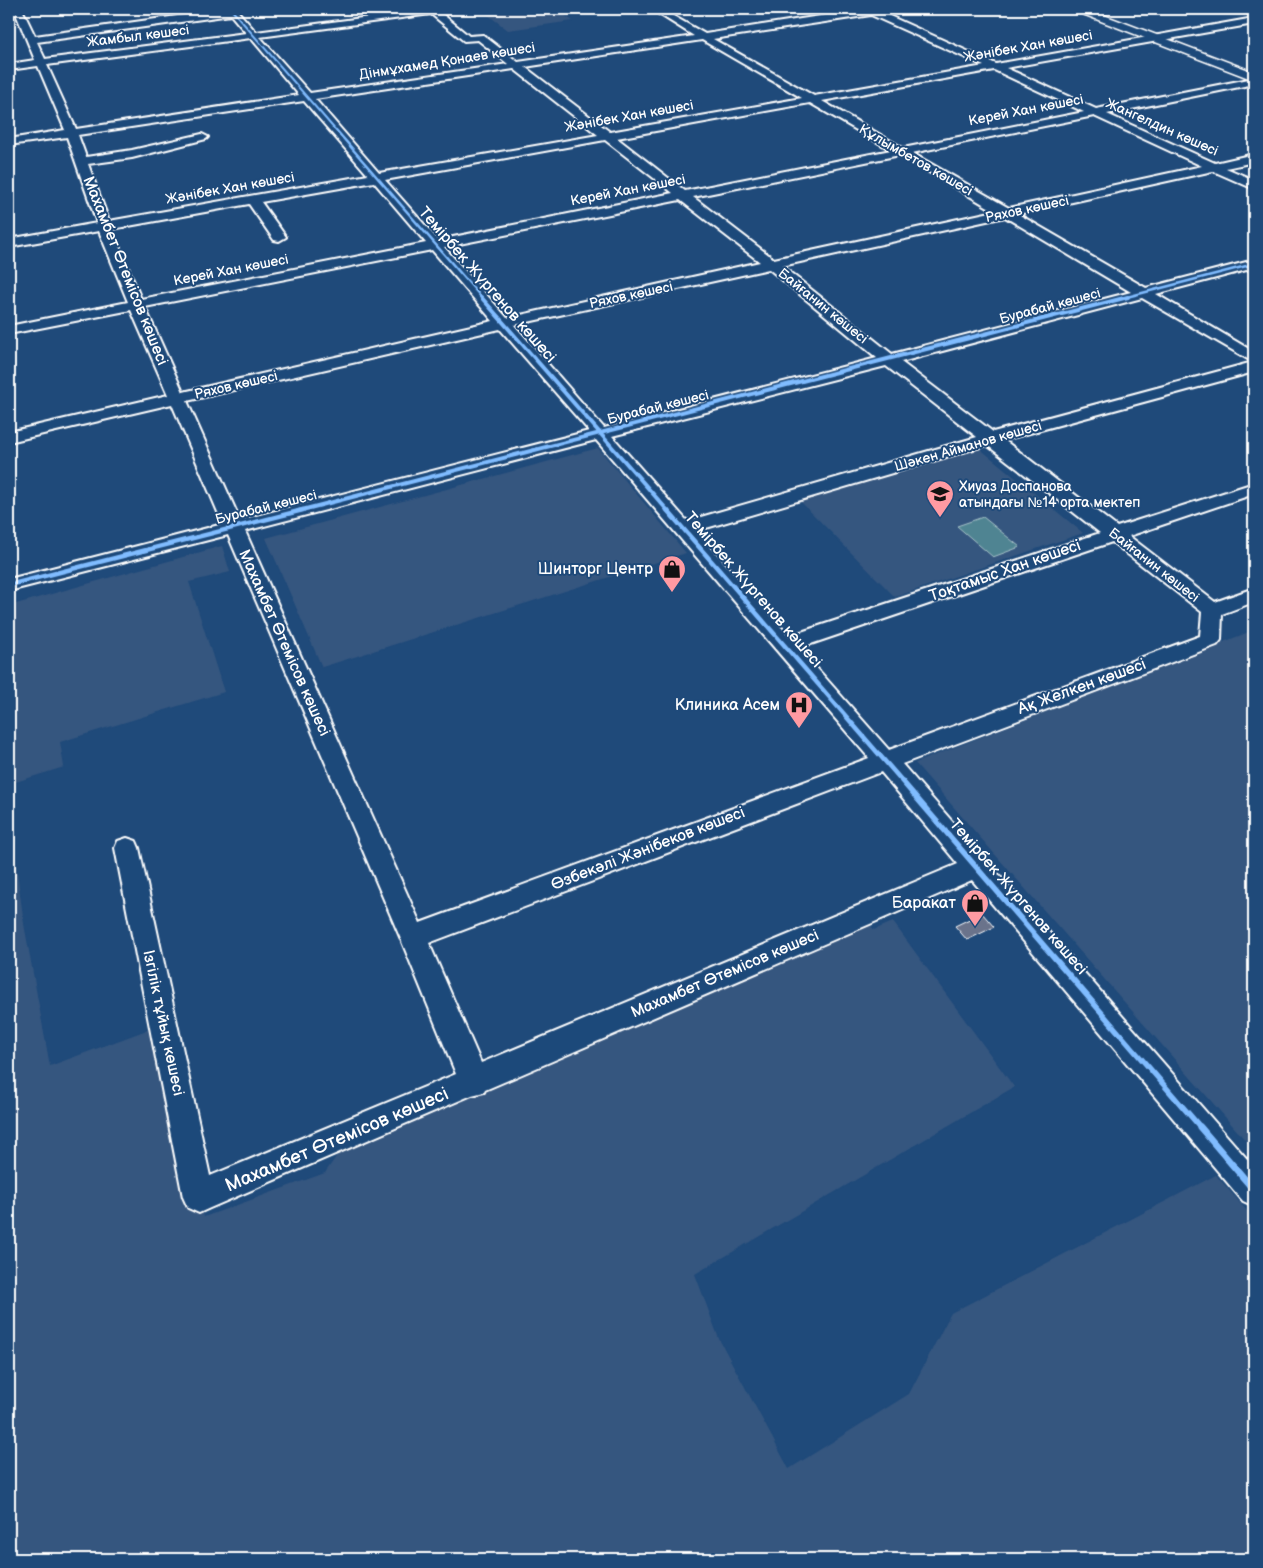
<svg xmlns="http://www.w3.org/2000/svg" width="1263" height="1568" font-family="'Balsamiq Sans',sans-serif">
	<rect width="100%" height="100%" fill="#1f4a7a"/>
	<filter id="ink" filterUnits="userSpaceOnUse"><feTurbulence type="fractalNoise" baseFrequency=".02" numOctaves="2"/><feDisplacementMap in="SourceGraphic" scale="10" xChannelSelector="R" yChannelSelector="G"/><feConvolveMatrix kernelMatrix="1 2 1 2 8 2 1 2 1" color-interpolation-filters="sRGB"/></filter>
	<g filter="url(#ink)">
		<path fill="#36567f" d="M480,9H573L578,11L562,14L573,21L508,30Z
			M598,448L686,553L322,667L266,538Z
			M979,448L1083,533L895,597L801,502Z
			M222,546L230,572L189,582L224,692L60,742L64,767L9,784V606Z
			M1254,630V1150L915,763Z
			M12,834L24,924L50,1066L163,1024L204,1217L325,1173L340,1151L869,923L874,930L893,922L1014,1087L695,1274L719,1339L789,1469L909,1394L951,1313L1216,1175L1254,1219V1559H9V835Z"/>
		<path fill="#4f8492" stroke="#a7c2c8" d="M983,517L1020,547L993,557L957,526Z"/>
		<path fill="#6a738b" stroke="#fff" d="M982,913L994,927L967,940L955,926Z"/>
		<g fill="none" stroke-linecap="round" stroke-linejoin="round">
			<g stroke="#fff" stroke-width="4">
				<path id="minor" d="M14,9H22L35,36L227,9H236L256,32L430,9H453L452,11L441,13L469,36L483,35L518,62L694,36L651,9H661L705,34L865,9H894L893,11L883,13L996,64L1254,18V24L1006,68L1096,109L1254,78V84L1107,114L1215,163L1254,154V162L1226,168L1254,180V189L1213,171L1018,214L1146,288L1254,260V268L1156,294L1254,352V372L1004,440L1117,527L1254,483V494L1129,536L1215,602L1254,588V602L1222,614L1221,640L1217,645L902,764L1254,1167V1206L1243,1201L972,880L485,1090L484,1092L472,1095L210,1208L199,1213L188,1208L183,1197L115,848L118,841L127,838L136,841L139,848L210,1176L456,1074L400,937L228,535L9,591V579L223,524L172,404L9,442V432L168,395L131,310L9,334V326L128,302L99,231L9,247V239L97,223L67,137L9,145V139L65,130L38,66L9,70V64L35,60ZM431,14L464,41L478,40L508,64L310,93L260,37ZM231,15L246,33L45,59L37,42ZM871,15L984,66L814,96L713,39ZM251,38L299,95L76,129L47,65ZM702,40L802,98L610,132L525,67ZM514,69L598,135L379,173L315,99ZM994,70L1084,112L903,148L822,101ZM304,101L368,175L109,221L88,164L132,158L206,139L208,137L202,134L132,150L86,157L78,135ZM810,103L891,150L685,191L617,138ZM1094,116L1202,166L1009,208L912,153ZM605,140L673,193L438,240L385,180ZM900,155L995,211L774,259L693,197ZM374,182L426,243L141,299L112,229L249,204L274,240L279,241L286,237L261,202ZM680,200L760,262L507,318L444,247ZM1005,217L1131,292L892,354L782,266ZM432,250L493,321L183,392L145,307ZM769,269L877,358L604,428L514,325ZM1142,298L1253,362L993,432L901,362ZM500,329L589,431L240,520L187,401ZM886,366L977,437L687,521L612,436ZM596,440L869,758L420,923L245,531ZM987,445L1100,533L789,636L696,531ZM1112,542L1202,612L1200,636L889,750L799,648ZM881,772L958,864L481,1063L429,943Z"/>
			</g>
			<g stroke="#fff" stroke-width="3">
				<path id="major" d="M1074,9H1088L1254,72V80L1075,11Z"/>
			</g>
			<use href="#minor" fill="#1f4a7a" fill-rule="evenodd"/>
			<use href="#major" fill="#1f4a7a" fill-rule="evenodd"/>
			<g stroke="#1f4a7a" stroke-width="3">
				<path id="cycleway-far5" d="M231,9L337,132"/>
			</g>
			<g stroke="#1f4a7a" stroke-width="4.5">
				<path id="cycleway-far4" d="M336,130L482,298
					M1123,298L1254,264"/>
			</g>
			<g stroke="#1f4a7a" stroke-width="5.5">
				<path id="cycleway-far3" d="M481,297L668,511
					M298,511L1128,297"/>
			</g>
			<g stroke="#1f4a7a" stroke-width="7">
				<path id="cycleway-far2" d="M667,510L903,782
					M9,585L303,510"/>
			</g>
			<g stroke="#1f4a7a" stroke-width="9">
				<path id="cycleway-far1" d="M902,781L1201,1128"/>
			</g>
			<g stroke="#1f4a7a" stroke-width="10">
				<path id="cycleway" d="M1200,1127L1254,1190"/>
			</g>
			<use href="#cycleway-far5" stroke="#80bcff" stroke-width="2"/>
			<use href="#cycleway-far4" stroke="#80bcff" stroke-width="2.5"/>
			<use href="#cycleway-far3" stroke="#80bcff" stroke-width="4"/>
			<use href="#cycleway-far2" stroke="#80bcff" stroke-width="4.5"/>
			<use href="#cycleway-far1" stroke="#80bcff" stroke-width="5.5"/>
			<use href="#cycleway" stroke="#80bcff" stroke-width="7"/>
		</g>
	</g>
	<defs>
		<g id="school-pin" transform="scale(1.4375)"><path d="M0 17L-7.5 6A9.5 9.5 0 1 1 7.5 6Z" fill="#ff9aa2" stroke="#1f4a7a"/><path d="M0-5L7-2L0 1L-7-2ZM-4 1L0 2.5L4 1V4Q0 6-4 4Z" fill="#111"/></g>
		<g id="shop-pin" transform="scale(1.4375)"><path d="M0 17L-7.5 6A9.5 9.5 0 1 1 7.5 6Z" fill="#ff9aa2" stroke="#1f4a7a"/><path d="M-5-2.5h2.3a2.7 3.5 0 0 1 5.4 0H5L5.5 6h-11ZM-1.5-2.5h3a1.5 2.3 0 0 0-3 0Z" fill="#111"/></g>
		<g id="hospital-pin" transform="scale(1.4375)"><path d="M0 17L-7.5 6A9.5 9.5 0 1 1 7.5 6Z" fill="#ff9aa2" stroke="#1f4a7a"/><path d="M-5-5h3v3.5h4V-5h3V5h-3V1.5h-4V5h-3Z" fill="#111"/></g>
	</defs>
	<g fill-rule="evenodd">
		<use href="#school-pin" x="940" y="494"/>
		<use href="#shop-pin" x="672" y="569"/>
		<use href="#hospital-pin" x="799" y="705"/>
		<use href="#shop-pin" x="975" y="903"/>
	</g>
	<g text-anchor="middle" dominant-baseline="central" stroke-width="4" stroke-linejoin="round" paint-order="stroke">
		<g font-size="14" fill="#fff" stroke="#1f4a7a">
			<text transform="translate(138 36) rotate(-7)">Жамбыл көшесі</text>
			<text transform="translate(1028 46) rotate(-10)">Жәнібек Хан көшесі</text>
			<text transform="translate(447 61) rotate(-9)">Дінмұхамед Қонаев көшесі</text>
			<text transform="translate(1026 110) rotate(-11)">Керей Хан көшесі</text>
			<text transform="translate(629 116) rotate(-10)">Жәнібек Хан көшесі</text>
			<text transform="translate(1162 127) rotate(24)">Жангелдин көшесі</text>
			<text transform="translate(916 160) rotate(30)">Құлымбетов көшесі</text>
			<text transform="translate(230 188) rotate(-10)">Жәнібек Хан көшесі</text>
			<text transform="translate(628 190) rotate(-11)">Керей Хан көшесі</text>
			<text transform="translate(1027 209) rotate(-12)">Ряхов көшесі</text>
			<text transform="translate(231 270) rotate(-11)">Керей Хан көшесі</text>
			<text transform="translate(631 295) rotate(-12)">Ряхов көшесі</text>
			<text transform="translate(823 306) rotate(39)">Байғанин көшесі</text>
			<text transform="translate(1050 306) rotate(-15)">Бурабай көшесі</text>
			<text transform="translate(236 385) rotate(-13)">Ряхов көшесі</text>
			<text transform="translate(658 407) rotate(-14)">Бурабай көшесі</text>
			<text transform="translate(968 446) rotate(-16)">Шәкен Айманов көшесі</text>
			<text transform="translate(266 507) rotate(-14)">Бурабай көшесі</text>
			<text transform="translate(1154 565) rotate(38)">Байғанин көшесі</text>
		</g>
		<g font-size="14" fill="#fff" stroke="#1f4a7a" text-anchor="start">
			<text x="959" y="486">Хиуаз Доспанова<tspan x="959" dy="16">атындағы №14 орта мектеп</tspan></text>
		</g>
		<g font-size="16" fill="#fff" stroke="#1f4a7a">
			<text transform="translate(125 271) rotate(68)">Махамбет Өтемісов көшесі</text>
			<text transform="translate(487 285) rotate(49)">Темірбек Жүргенов көшесі</text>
			<text transform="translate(1005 571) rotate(-19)">Тоқтамыс Хан көшесі</text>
			<text transform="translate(753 590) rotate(49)">Темірбек Жүргенов көшесі</text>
			<text transform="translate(284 643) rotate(66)">Махамбет Өтемісов көшесі</text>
			<text transform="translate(1082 687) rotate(-20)">Ақ Желкен көшесі</text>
			<text transform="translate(648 849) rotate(-21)">Өзбекәлі Жәнібеков көшесі</text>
			<text transform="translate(1018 897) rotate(49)">Темірбек Жүргенов көшесі</text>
			<text transform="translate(725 974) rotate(-23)">Махамбет Өтемісов көшесі</text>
			<text transform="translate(163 1023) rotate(78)">Ізгілік тұйық көшесі</text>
		</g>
		<g font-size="16" fill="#fff" stroke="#1f4a7a" text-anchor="end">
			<text x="653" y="569">Шинторг Центр</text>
			<text x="780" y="705">Клиника Асем</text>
			<text x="956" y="903">Баракат</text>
		</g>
		<g font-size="19" fill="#fff" stroke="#1f4a7a">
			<text transform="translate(337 1140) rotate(-23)">Махамбет Өтемісов көшесі</text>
		</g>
	</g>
	<rect width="1263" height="1568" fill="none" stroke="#1f4a7a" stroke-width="30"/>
	<rect x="15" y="15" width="1233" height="1538" fill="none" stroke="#fff" stroke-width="2" filter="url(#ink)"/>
</svg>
